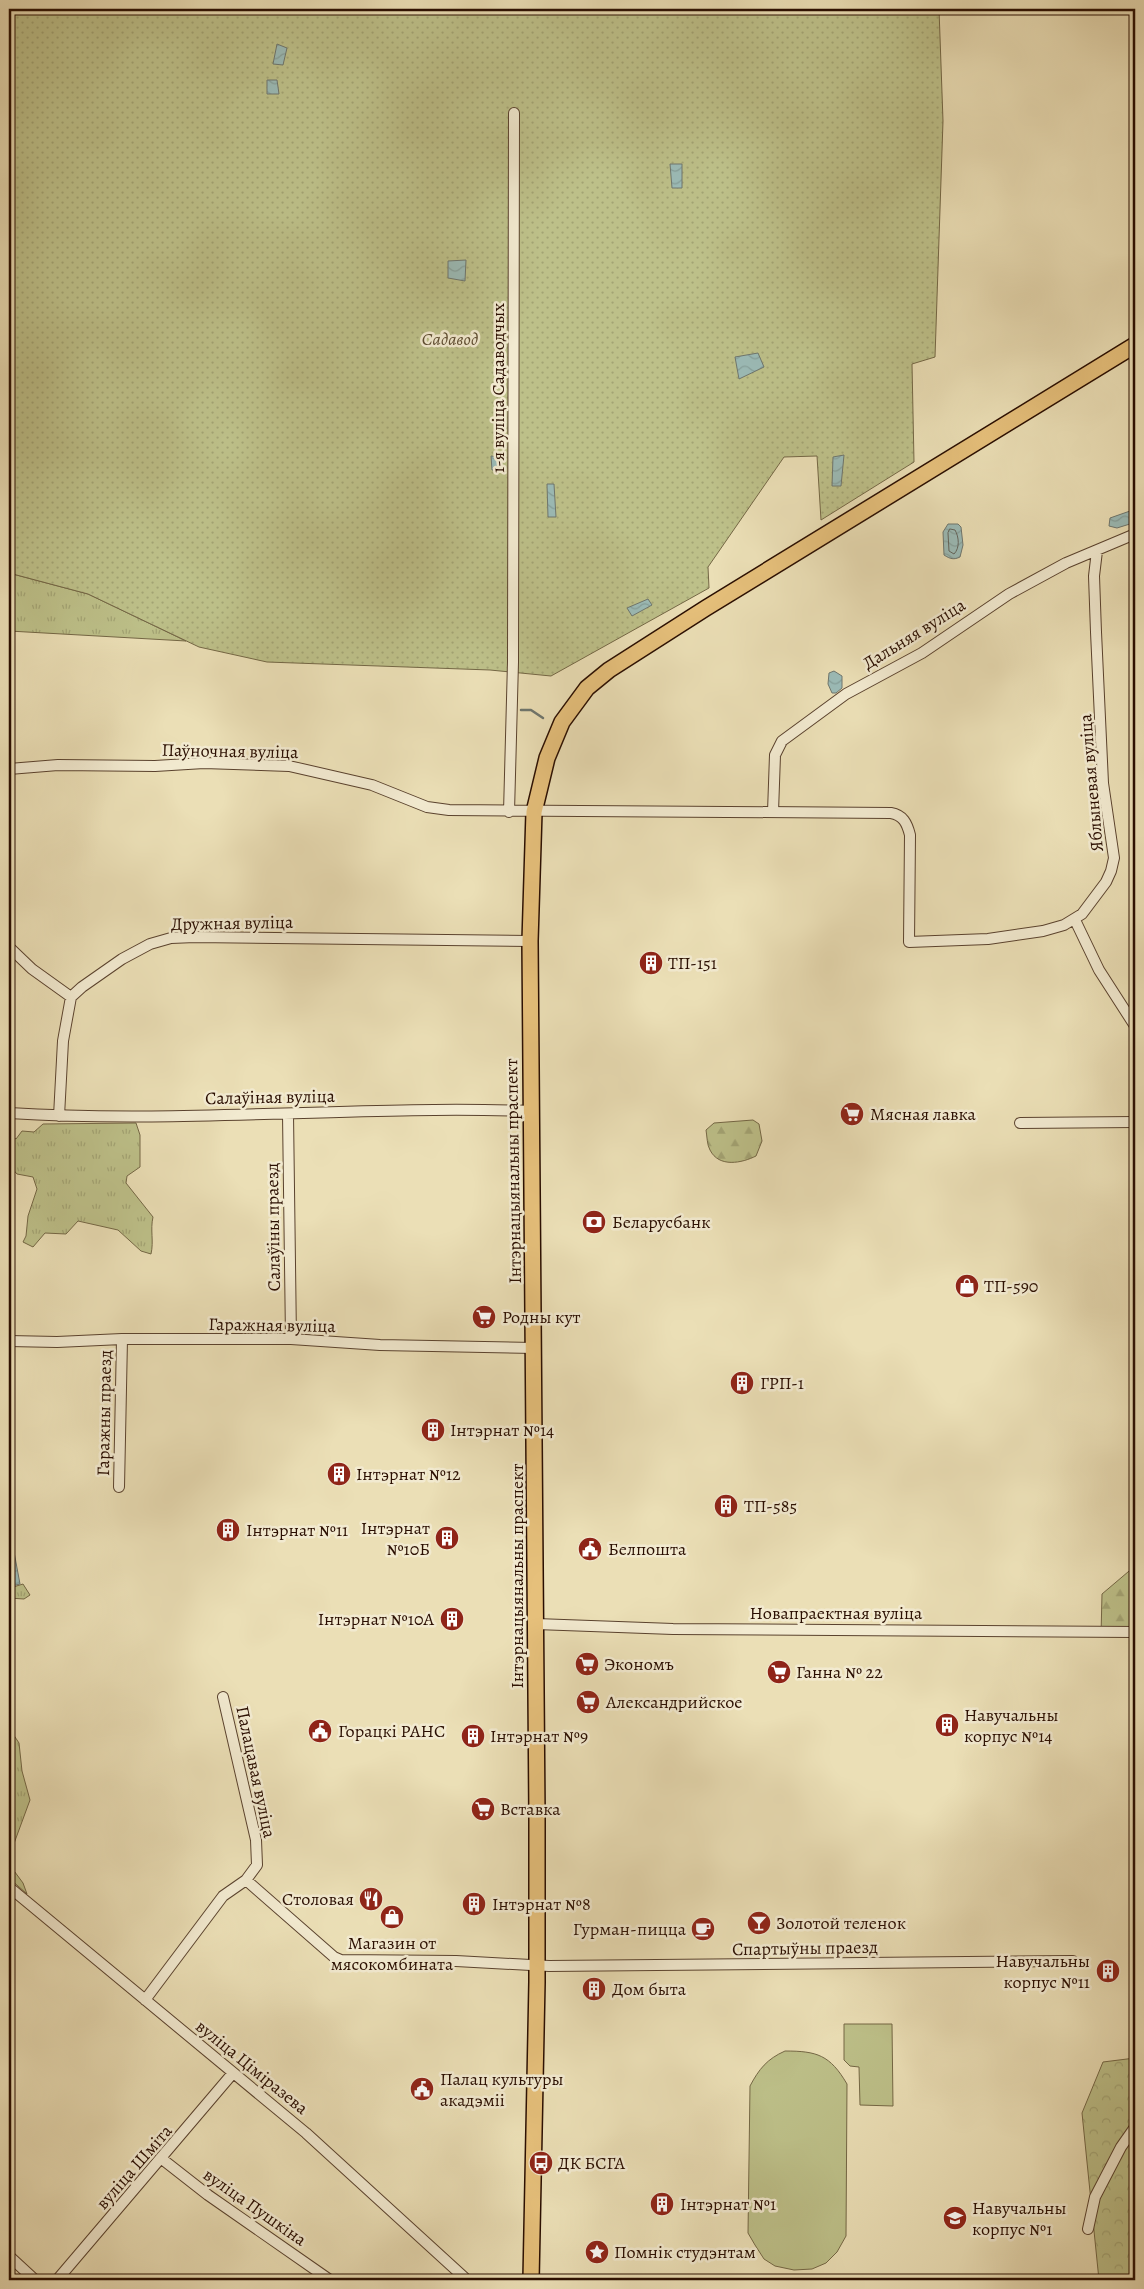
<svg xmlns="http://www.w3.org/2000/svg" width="1144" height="2289" font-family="Alegreya,serif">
	<defs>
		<pattern id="grass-tufts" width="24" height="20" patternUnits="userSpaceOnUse" patternTransform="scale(1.25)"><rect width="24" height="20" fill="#bdc089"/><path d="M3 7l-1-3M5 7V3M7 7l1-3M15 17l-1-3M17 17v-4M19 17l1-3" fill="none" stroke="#a3a474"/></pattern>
		<pattern id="forest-firs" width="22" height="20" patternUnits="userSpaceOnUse" patternTransform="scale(1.25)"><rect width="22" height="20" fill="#bdc089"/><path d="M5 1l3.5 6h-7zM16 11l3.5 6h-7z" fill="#a3a474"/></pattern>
		<pattern id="park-crowns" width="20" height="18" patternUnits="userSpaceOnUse" patternTransform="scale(1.25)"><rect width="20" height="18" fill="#bdc089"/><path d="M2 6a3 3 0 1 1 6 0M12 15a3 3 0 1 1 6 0" fill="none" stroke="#a3a474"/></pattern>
		<pattern id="garden-dots" width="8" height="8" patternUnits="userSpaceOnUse" patternTransform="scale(1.25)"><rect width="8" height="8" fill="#bdc089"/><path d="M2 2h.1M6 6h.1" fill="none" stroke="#a3a474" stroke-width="1.8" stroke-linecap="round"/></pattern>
		<pattern id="water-waves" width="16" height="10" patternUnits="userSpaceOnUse" patternTransform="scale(1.25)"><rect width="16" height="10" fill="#9bbbb7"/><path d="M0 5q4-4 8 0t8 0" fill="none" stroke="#86a09c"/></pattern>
	</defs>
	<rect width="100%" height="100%" fill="#ebdfb6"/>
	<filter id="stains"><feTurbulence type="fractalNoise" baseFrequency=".004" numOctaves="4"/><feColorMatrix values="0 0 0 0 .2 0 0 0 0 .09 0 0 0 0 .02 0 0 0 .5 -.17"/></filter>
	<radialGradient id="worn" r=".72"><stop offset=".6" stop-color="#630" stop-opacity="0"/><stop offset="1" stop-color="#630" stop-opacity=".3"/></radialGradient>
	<path fill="url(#grass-tufts)" stroke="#746745" d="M9,573L88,594L186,641L9,631Z
		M136,1123L140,1135V1167L127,1176L126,1183L153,1217C150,1230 154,1241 151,1254L141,1251L118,1230L78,1221L66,1234L45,1233L33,1247L23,1242L26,1236L28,1216L37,1189L33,1177L17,1174L9,1165V1134L16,1139L22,1131L34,1132L43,1124Z
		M23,1584L30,1595L24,1599L9,1598V1586L10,1588Z
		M9,1728L19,1743L22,1771L30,1800L9,1857V1827L12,1804L9,1801Z
		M9,1864L23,1883L27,1894L9,1878Z"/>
	<path fill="url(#forest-firs)" stroke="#746745" d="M753,1120L759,1124L762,1141L756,1156C742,1163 719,1168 710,1150C707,1145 707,1136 706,1130L714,1123Z
		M1135,1566V1635L1101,1636L1102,1594Z"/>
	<path fill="url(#park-crowns)" stroke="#746745" d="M1135,2058V2280H1099L1082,2113L1103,2062Z"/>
	<path fill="url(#garden-dots)" stroke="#746745" d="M9,9H939L943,121L935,357L912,364L914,462L821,520L817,456L784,457L708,567L709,588L551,676L490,670L267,662L199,647L88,594L9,573Z"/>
	<path fill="#bdc089" stroke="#746745" d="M844,2024H892L893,2106L860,2105L859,2067L850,2066L844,2060Z
		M785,2051C817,2051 830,2055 847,2084L846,2236L837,2252L826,2263L812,2269L794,2270L775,2266L764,2259L755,2245L748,2233L750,2086C759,2069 767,2059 785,2051Z"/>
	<path fill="url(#water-waves)" stroke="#6e766e" d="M277,44L287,48L283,65L273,64Z
		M267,80H277L279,94H267Z
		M670,164H682V188H672Z
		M466,260L465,281L448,278V261Z
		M758,353L764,367L739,379L735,357Z
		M844,455L841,486H832L833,457Z
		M491,456L499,457L500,470H492Z
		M547,484H554L556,517H548Z
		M1130,511L1135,517L1133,523L1117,528L1109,526L1110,518Z
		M948,524H958L961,527L963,545L960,557C954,560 950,559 944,555L943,532Z
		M648,599L652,605L632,616L627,608Z
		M834,671L842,676V688L836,693H832L828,684L829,673Z
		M9,1525L20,1584L12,1586L9,1582Z"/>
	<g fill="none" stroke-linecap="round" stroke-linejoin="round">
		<path stroke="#62645c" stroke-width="1" d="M950,529L955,530C959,537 960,548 954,554L949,551L948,533Z"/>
		<path stroke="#6e766e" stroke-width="2.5" d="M521,710H531L543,718"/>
		<g stroke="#5a422e" stroke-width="12">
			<path id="street" d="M9,769L58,765L155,766L204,763L289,766L372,785L427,807L449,810L891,813C903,815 907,823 910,835L909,942L988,939L1043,931L1064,925L1082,914L1106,882L1111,871L1114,858L1103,783L1096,632L1094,576L1097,551
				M509,812L513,662L514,113
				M773,812L775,755L782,741L846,694L922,653L1009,594L1066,563L1135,534
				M1075,920L1099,970L1135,1026
				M9,947L32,969L71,997
				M9,1113C183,1124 357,1105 531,1111
				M288,1114L291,1339
				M59,1116L63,1041L71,997L82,987L122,959L150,944L171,938L195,937L530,941
				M1020,1123L1135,1122
				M9,1341L57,1342L122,1339H291L380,1345L534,1348
				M119,1487L122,1339
				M536,1624L673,1629L1135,1632
				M246,1880L334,1957L341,1960L456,1961L549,1966L1073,1961
				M9,1887L306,2133L467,2280
				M145,2000L223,1896L246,1880L257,1865L256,1840L223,1697
				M162,2159L208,2195L330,2280
				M1088,2229L1095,2197L1121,2147L1135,2127
				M9,2256L35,2280
				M57,2280L233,2073"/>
		</g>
		<g stroke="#2a0e01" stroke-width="18">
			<path id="primary" d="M531,2280L537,1982V1816L530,941L534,812L547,758L562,722L587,688L609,670L706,608L1135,345"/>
		</g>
		<use href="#street" stroke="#f2ead0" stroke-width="10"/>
		<use href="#primary" stroke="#e6c07b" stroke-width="15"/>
	</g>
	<defs>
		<g id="building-disc" transform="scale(1.25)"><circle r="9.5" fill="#8f2418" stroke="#f2ead0"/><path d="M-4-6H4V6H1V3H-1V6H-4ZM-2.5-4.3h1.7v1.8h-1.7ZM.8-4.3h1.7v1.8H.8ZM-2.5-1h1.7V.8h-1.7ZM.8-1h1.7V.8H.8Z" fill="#fff"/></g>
		<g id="supermarket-disc" transform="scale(1.25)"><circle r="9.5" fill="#8f2418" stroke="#f2ead0"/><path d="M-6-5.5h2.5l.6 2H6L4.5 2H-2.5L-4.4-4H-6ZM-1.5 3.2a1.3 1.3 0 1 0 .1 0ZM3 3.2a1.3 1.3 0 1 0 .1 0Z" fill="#fff"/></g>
		<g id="bank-disc" transform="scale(1.25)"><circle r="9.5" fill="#8f2418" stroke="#f2ead0"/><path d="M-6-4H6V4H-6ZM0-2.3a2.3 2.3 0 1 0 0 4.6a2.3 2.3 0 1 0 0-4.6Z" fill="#fff"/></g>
		<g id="shop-disc" transform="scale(1.25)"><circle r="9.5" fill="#8f2418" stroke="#f2ead0"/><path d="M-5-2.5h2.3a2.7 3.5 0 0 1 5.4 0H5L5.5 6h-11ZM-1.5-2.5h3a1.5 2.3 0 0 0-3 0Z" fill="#fff"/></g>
		<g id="civic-disc" transform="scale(1.25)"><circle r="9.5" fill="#8f2418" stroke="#f2ead0"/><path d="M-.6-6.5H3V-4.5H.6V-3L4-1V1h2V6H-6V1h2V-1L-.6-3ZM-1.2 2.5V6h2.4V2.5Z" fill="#fff"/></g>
		<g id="restaurant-disc" transform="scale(1.25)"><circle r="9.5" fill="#8f2418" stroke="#f2ead0"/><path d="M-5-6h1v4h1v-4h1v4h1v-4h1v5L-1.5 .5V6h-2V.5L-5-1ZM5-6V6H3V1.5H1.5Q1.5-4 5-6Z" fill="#fff"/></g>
		<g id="bar-disc" transform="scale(1.25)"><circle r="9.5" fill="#8f2418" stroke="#f2ead0"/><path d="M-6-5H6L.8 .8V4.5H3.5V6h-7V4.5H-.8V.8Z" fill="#fff"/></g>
		<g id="cafe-disc" transform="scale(1.25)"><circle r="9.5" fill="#8f2418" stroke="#f2ead0"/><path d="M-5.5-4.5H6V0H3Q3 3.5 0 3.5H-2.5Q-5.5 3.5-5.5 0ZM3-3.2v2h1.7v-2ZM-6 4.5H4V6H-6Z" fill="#fff"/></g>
		<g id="bus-disc" transform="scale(1.25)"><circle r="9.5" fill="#8f2418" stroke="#f2ead0"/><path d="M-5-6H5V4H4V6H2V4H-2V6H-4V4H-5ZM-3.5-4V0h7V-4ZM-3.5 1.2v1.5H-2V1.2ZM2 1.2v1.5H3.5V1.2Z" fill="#fff"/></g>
		<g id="university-disc" transform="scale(1.25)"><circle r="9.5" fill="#8f2418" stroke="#f2ead0"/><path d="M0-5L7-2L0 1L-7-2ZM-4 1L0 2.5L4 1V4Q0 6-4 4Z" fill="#fff"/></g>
		<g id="sight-disc" transform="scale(1.25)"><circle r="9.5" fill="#8f2418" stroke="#f2ead0"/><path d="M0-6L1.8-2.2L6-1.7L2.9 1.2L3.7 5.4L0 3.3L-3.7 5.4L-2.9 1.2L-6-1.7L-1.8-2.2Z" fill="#fff"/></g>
	</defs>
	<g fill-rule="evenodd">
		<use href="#building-disc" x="651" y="963"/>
		<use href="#supermarket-disc" x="852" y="1114"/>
		<use href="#bank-disc" x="594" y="1222"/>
		<use href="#shop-disc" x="967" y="1286"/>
		<use href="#supermarket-disc" x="484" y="1317"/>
		<use href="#building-disc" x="742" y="1383"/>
		<use href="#building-disc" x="433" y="1430"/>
		<use href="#building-disc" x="339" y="1474"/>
		<use href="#building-disc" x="726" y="1506"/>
		<use href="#building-disc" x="228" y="1530"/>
		<use href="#building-disc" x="447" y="1538"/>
		<use href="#civic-disc" x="590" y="1549"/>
		<use href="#building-disc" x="452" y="1619"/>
		<use href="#supermarket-disc" x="587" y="1664"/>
		<use href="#supermarket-disc" x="779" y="1672"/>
		<use href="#supermarket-disc" x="588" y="1702"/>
		<use href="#building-disc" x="947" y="1725"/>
		<use href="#civic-disc" x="320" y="1731"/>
		<use href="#building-disc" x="473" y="1736"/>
		<use href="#supermarket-disc" x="483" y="1809"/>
		<use href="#restaurant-disc" x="371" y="1899"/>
		<use href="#building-disc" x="474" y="1904"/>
		<use href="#shop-disc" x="392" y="1917"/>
		<use href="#bar-disc" x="759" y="1923"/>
		<use href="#cafe-disc" x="703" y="1929"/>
		<use href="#building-disc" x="1108" y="1971"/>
		<use href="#building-disc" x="594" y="1989"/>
		<use href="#civic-disc" x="422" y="2089"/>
		<use href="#bus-disc" x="541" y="2163"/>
		<use href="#building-disc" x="662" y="2204"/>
		<use href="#university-disc" x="955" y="2218"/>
		<use href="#sight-disc" x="597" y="2252"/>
	</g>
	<g text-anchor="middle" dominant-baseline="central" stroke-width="5" stroke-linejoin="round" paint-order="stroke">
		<g font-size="18" font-style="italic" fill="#5d4c31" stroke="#f2ead0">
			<text x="450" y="339">Садавод</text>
		</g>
		<g font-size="18" fill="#2a0e01" stroke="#f2ead0">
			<text transform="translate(498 388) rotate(-90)">1-я вуліца Садаводчых</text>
			<text transform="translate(914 634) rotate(-32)">Дальняя вуліца</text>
			<text transform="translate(230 751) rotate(1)">Паўночная вуліца</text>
			<text transform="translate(1091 783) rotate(-95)">Яблыневая вуліца</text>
			<text transform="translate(232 923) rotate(-1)">Дружная вуліца</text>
			<text transform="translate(270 1097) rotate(-1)">Салаўіная вуліца</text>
			<text transform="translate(513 1171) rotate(-91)">Інтэрнацыянальны праспект</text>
			<text transform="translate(273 1227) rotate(-91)">Салаўіны праезд</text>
			<text transform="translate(272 1325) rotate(1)">Гаражная вуліца</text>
			<text transform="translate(104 1413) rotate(-89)">Гаражны праезд</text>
			<text transform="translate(517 1576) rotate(-90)">Інтэрнацыянальны праспект</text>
			<text x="836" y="1613">Новапраектная вуліца</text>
			<text transform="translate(256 1772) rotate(78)">Палацавая вуліца</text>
			<text transform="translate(805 1948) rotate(-1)">Спартыўны праезд</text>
			<text transform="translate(252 2067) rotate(39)">вуліца Ціміразева</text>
			<text transform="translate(134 2167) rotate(-49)">вуліца Шміта</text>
			<text transform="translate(255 2207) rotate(35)">вуліца Пушкіна</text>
		</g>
		<g font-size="18" fill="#2a0e01" stroke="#f2ead0" text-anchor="start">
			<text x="668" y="963">ТП-151</text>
			<text x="870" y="1114">Мясная лавка</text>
			<text x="612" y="1222">Беларусбанк</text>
			<text x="984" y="1286">ТП-590</text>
			<text x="502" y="1317">Родны кут</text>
			<text x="760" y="1383">ГРП-1</text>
			<text x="450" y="1430">Інтэрнат №14</text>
			<text x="356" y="1474">Інтэрнат №12</text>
			<text x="744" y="1506">ТП-585</text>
			<text x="430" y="1528" text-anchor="end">Інтэрнат<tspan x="430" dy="21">№10Б</tspan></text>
			<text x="246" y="1530">Інтэрнат №11</text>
			<text x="608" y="1549">Белпошта</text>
			<text x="434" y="1619" text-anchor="end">Інтэрнат №10А</text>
			<text x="604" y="1664">Экономъ</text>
			<text x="796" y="1672">Ганна № 22</text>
			<text x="606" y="1702">Александрийское</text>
			<text x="964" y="1715">Навучальны<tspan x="964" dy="21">корпус №14</tspan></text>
			<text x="338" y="1731">Горацкі РАНС</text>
			<text x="490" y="1736">Інтэрнат №9</text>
			<text x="500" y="1809">Вставка</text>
			<text x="354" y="1899" text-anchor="end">Столовая</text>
			<text x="492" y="1904">Інтэрнат №8</text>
			<text x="776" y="1923">Золотой теленок</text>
			<text x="686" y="1929" text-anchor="end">Гурман-пицца</text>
			<text x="392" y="1943" text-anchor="middle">Магазин от<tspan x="392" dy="21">мясокомбината</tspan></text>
			<text x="1090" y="1961" text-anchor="end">Навучальны<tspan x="1090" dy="21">корпус №11</tspan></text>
			<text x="612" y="1989">Дом быта</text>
			<text x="440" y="2079">Палац культуры<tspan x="440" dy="21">акадэміі</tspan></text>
			<text x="558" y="2163">ДК БСГА</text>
			<text x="680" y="2204">Інтэрнат №1</text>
			<text x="972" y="2208">Навучальны<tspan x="972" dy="21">корпус №1</tspan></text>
			<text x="614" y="2252">Помнік студэнтам</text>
		</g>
	</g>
	<rect width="1144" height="2289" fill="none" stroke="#ebdfb6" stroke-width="30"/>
	<rect x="10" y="10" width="1124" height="2269" fill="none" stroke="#2a0e01" stroke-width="2.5"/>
	<rect x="15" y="15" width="1114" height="2259" fill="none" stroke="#2a0e01"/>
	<rect width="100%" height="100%" filter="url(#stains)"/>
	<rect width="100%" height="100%" fill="url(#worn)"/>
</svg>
